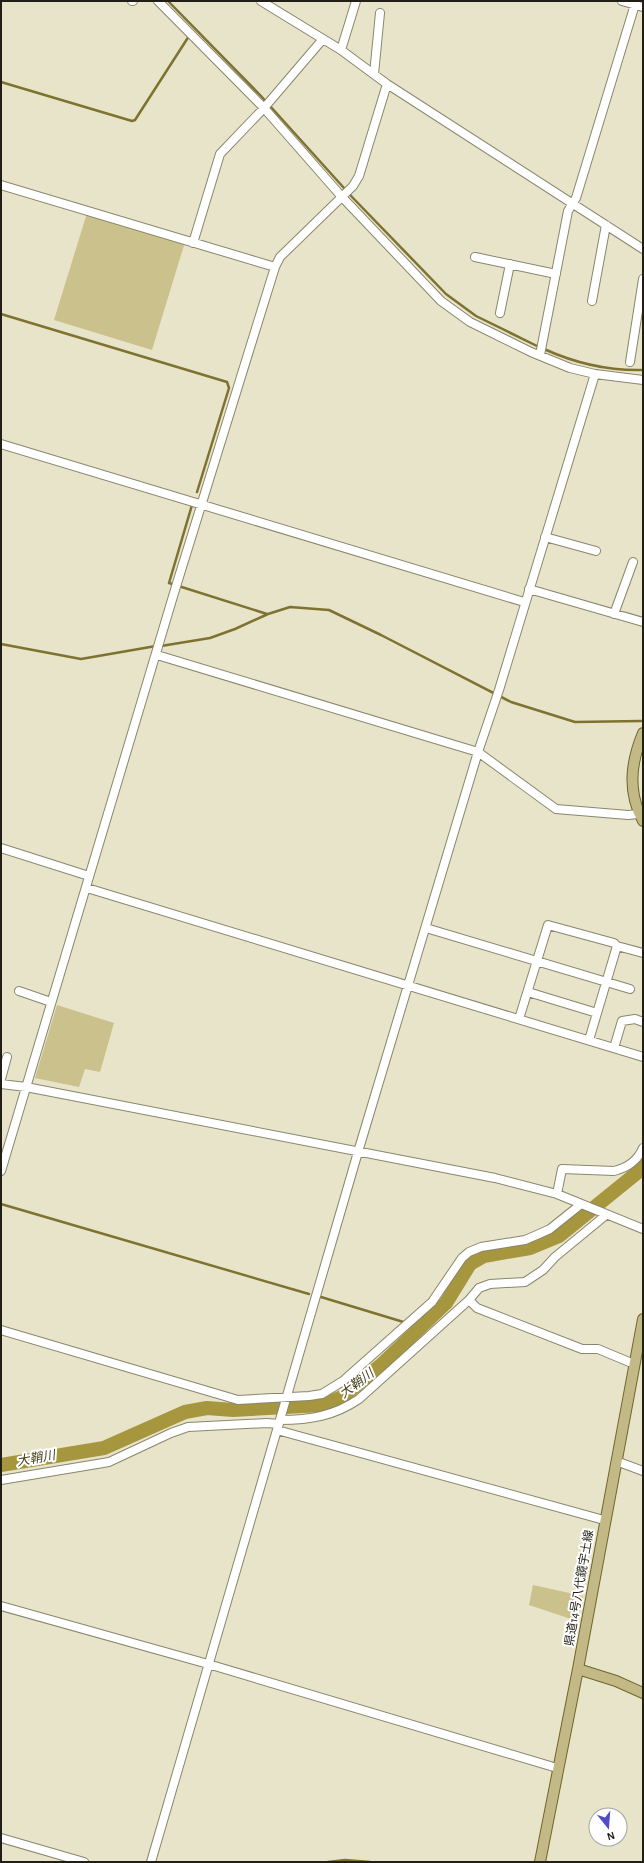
<svg xmlns="http://www.w3.org/2000/svg" width="644" height="1863" font-family="'Alegreya Sans','Noto Sans JP',sans-serif">
	<rect width="100%" height="100%" fill="#e8e4c9"/>
	<path fill="#cbc18c" d="M87,213L185,242L152,350L54,320Z
		M57,1005L114,1023L100,1072L85,1069L79,1087L35,1078Z
		M533,1585L583,1596L577,1621L529,1605Z"/>
	<g fill="none" stroke-linecap="round" stroke-linejoin="round">
		<path stroke="#7e7231" stroke-width="2.5" d="M168,1L261,96L353,198L446,294L476,316L539,347
			M1,82L132,121L135,120L189,36
			M1,314L227,382L229,388L197,492
			M544,349C575,363 609,371 643,370
			M192,505L169,583L267,614
			M1,644L81,659L156,646
			M161,646L210,638L235,629L268,614L290,607L329,610L381,635L511,702L575,722L641,721
			M1,1204L309,1294
			M321,1297L420,1327
			M328,1862L345,1860L370,1862"/>
		<path stroke="#a6963d" stroke-width="14" d="M1,1465L104,1448L185,1412L207,1408L233,1410L322,1405L342,1397L381,1365L446,1303L470,1264L484,1256L530,1248L559,1236L638,1172L643,1164"/>
		<g stroke="#8a866e" stroke-width="10">
			<path id="minor" d="M132,1H133
				M158,1L264,108L342,197L441,301L470,322L531,352L570,368L595,374L643,380
				M261,1L341,50L387,84L643,249
				M622,1L643,7
				M341,50L356,1
				M374,74L380,13
				M1,185L275,267
				M193,243L220,154L264,108L323,39
				M475,257L556,274
				M592,301L606,225
				M500,313L510,264
				M540,355L568,211L576,198L636,1
				M630,362L643,279
				M1,444L524,602
				M545,537L596,551
				M529,589L643,622
				M614,614L633,562
				M157,655L478,752L556,809L628,815L639,814
				M1,848L89,876
				M87,888L643,1057
				M426,928L630,989
				M19,991L51,1002
				M528,992L597,1013
				M519,1019L548,925L614,943L617,946L643,953
				M589,1040L617,946
				M614,1048L622,1021L635,1019L643,1022
				M1,1079L7,1057
				M1,1084L26,1087L495,1178L557,1194L643,1229
				M1,1171L174,593L275,267L280,257L353,186L359,176L387,84
				M557,1194L562,1169L614,1171C627,1168 638,1160 643,1148
				M469,1300L477,1308L582,1349H598L634,1364
				M1,1330L238,1400L309,1396L322,1394L343,1381L432,1302L462,1258L469,1252L481,1247L525,1240L539,1234L550,1229L580,1205
				M280,1420C310,1420 334,1416 359,1399L469,1300L479,1288L490,1284L525,1282L543,1270L555,1257L606,1215
				M277,1430L604,1520
				M616,1461L643,1471
				M1,1480L109,1462L171,1433L188,1427L267,1423L279,1424
				M1,1606L208,1664L557,1768
				M1,1838L84,1862
				M151,1862L358,1152L478,752L499,690L595,374"/>
		</g>
		<g stroke="#6f652a" stroke-width="12">
			<path id="major" d="M643,733C631,762 627,791 643,821
				M578,1669L616,1681L643,1693
				M540,1862L578,1669L643,1319"/>
		</g>
		<use href="#minor" stroke="#fff" stroke-width="8"/>
		<use href="#major" stroke="#c2b986" stroke-width="10"/>
	</g>
	<g text-anchor="middle" dominant-baseline="central" stroke-width="4" stroke-linejoin="round" paint-order="stroke">
		<g font-size="12" fill="#201e15" stroke="#fff">
			<text transform="translate(579 1588) rotate(-80)">県道14号八代鏡宇土線</text>
		</g>
		<g font-size="13" font-style="italic" fill="#48411c" stroke="#fff">
			<text transform="translate(357 1384) rotate(-37)">大鞘川</text>
			<text transform="translate(36 1459) rotate(-10)">大鞘川</text>
		</g>
	</g>
	<rect width="644" height="1863" fill="none" stroke="#201e15" stroke-width="4"/>
	<g transform="translate(608 1827) rotate(163)"><circle r="19" fill="#ffffff" stroke="#a6a5a1"/>
	<path d="M0-3L7 15L0 10L-7 15Z" fill="#524dc4"/>
	<text y="-6" font-size="11" font-weight="bold" text-anchor="middle" fill="#201e15">N</text>
	</g>
</svg>
